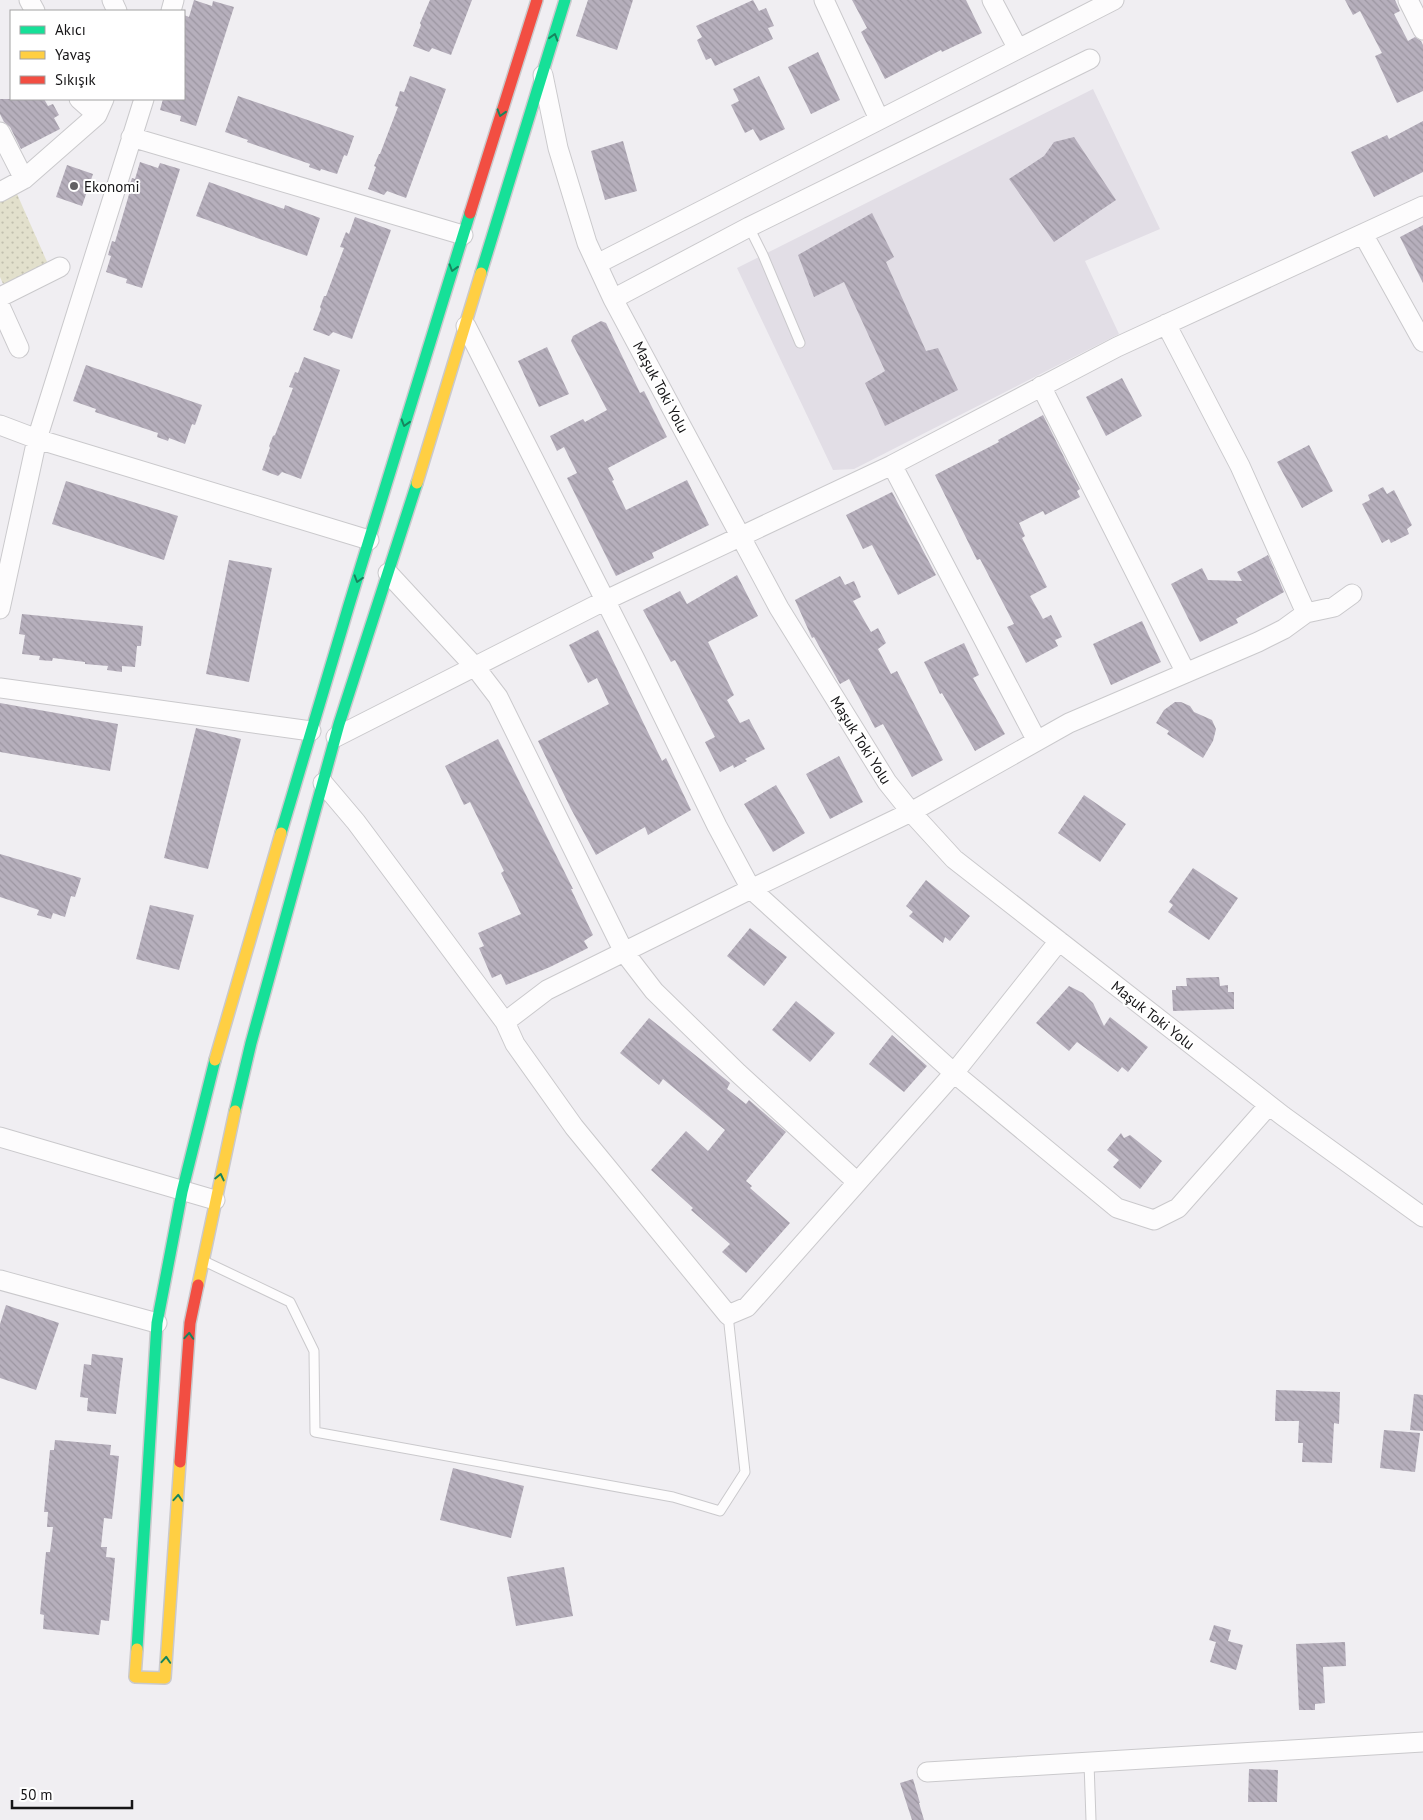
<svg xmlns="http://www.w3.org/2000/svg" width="1423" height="1820" font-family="'PT Sans',sans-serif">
	<defs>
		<pattern id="grass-dots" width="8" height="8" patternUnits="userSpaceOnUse" patternTransform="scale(1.25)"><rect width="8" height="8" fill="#e2e0cc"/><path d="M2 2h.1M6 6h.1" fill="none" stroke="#c1bfae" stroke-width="1.8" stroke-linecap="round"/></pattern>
		<pattern id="building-back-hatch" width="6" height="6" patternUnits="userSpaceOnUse" patternTransform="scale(1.25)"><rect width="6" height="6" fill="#b6afbc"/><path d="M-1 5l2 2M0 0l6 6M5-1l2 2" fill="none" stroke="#9c96a1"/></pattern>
	</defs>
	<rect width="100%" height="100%" fill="#f0eef2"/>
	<path fill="#e2dee6" d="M1093,89L1160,229L1085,261L1119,334L854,469L833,470L737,268Z"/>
	<path fill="url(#grass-dots)" d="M17,194L48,264L4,286L0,277V202Z"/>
	<path fill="url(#building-back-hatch)" d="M194,0L212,6L213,1L234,7L196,126L180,121L181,116L160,110L163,99H184V15L189,17Z
		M430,0H472L451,55L432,48L429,52L413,46L421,25L420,23Z
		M588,0H633L617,50L576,36Z
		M753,0L759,11L766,8L774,26L768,28L773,39L715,66L711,58L706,60L697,40L702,37L696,26Z
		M852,0H966L982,33L942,52L941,50L885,79L861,32L867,28Z
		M1345,0H1395L1400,11L1394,14L1408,41L1415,37L1421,41L1423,45V91L1397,103L1375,56L1382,53L1360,11L1353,15Z
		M818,52L840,100L811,114L788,67Z
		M410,76L446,89L406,198L387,191L384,195L368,189L376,167L374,166L379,154H380L398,107L395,106L400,91L404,92Z
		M759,76L785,129L760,141L753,129L745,133L731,105L739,101L733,89Z
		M238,96L354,136L347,156L344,155L337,174L321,169L320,171L309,167L310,164L247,142L248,140L225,132Z
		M0,99H44L48,106L53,104L59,115L54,118L60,129L21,149L10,127L4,122L0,114Z
		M1423,121V172L1374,197L1351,152L1387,135L1389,139Z
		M1074,137L1116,200L1054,242L1009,179L1044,156L1054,142Z
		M623,141L637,191L605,200L591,151Z
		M140,162L158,168L160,163L180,169L142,288L126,283L127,279L106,272L111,256L108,255L112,241L115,242L130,191L128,190L132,178L135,179Z
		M67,165L93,174L82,206L56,197Z
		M209,182L284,209L285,205L320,218L307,256L196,216Z
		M872,213L894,257L886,262L926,351L938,348L958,390L885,426L865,383L885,371L844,282L814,297L798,255Z
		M355,217L391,230L352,339L333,332L329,336L313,330L321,309L320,307L324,296H326L344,248L340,247L346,232L349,234Z
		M1423,225V283L1400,237Z
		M601,321L606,323L640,393L644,391L667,437L608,468L614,480L612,481L626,510L687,480L709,525L652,553L654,558L616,576L567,478L577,473L564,447L557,451L550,436L583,419L585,422L607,410L571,341L573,336Z
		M547,347L569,394L539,407L518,361Z
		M304,357L340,370L301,479L282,472L278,476L262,470L270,448L269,446L273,436L275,435L293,388L289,387L295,372L298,373Z
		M86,365L202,405L195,425L192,424L185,444L169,438L168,441L157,437L158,433L95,412L96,409L73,401Z
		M1122,378L1142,416L1106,436L1086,397Z
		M1043,415L1080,489L1077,491L1080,497L1045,515L1043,511L1019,523L1025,536L1022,538L1047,587L1030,596L1043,619L1051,615L1062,637L1055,640L1058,646L1026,663L1007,627L1014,624L980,559L977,560L935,475L999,442L998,440Z
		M1309,445L1333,491L1302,508L1277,462Z
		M66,481L178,516L164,560L52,524Z
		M1383,487L1387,494L1394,490L1412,525L1407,529L1409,534L1391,543L1389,539L1382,543L1362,504L1370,500L1368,495Z
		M892,492L936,575L898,595L872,545L863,549L846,515Z
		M1268,555L1284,592L1236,619L1238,623L1200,642L1171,584L1202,568L1208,580L1242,581L1237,572Z
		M229,560L272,568L249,682L206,674Z
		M737,575L758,616L708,642L734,695L727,700L740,723L749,719L765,749L745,759L747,761L734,768L733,765L720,772L705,742L715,737L675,660L671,662L643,610L680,591L687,604Z
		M840,576L845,585L854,581L861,597L853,601L871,632L878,628L886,643L878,649L891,674L897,671L943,760L912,777L883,724L875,728L849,679L840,684L814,637L812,638L795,600Z
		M22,614L143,626L141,646H137L135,667L122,666V672L107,670L108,666L85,664V662L53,658L52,661L39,660L40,656L22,654L25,635L19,634Z
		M1142,621L1161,662L1111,685L1093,644Z
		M598,630L662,761L666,758L691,810L648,835L645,827L596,855L571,809L538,741L609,704L597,678L588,683L569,645Z
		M964,643L979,675L973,678L1005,734L975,751L942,693L940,694L924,662Z
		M1175,702H1181L1190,706L1194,712L1212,720L1216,729L1213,741L1203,758L1167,734L1169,731L1156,723L1164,710Z
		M0,703L118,724L110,771L0,752Z
		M196,728L241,739L208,869L164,858Z
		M498,739L573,889H571L593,935L584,941L588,948L550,967L506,985L501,974L492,978L479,948L484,946L478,933L521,914L501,873L504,871L470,802L464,805L445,766Z
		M839,756L863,802L830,819L806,774Z
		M776,785L805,833L773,852L744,804Z
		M1084,795L1126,824L1100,862L1058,833Z
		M0,854L81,878L75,897L71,896L65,917L53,913L51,919L37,915L39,910L0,897Z
		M1193,868L1238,898L1209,940L1168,912L1173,905L1169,902Z
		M926,880L970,916L950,941L945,937L943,943L909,916L913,912L906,906Z
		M150,905L194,915L179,970L136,959Z
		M750,928L787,957L764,986L727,956Z
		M1219,977L1220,986L1228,985V992H1234V1009L1173,1011L1172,990H1176V986H1187L1186,978Z
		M1069,986L1083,993L1093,1003L1104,1026L1110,1017L1148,1047L1128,1072L1122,1067L1118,1072L1077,1042L1069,1051L1036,1023Z
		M796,1001L835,1033L810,1062L772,1030Z
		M649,1018L730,1083L727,1089L746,1104L749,1100L786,1132L746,1181L752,1186L750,1188L790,1223L746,1273L722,1252L730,1244L691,1210L693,1208L651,1170L686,1131L708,1151L725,1130L663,1079L659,1085L620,1053Z
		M892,1035L927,1066L904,1092L869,1064Z
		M1121,1133L1124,1138L1130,1135L1162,1161L1140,1189L1113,1167L1119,1160L1107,1150Z
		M6,1305L59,1323L36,1390L0,1378V1324Z
		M92,1354L123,1358L116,1414L87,1411L88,1398L80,1397L84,1364L91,1365Z
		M1276,1390L1340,1392L1339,1424L1334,1423L1332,1463L1302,1462L1303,1443H1298L1299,1421H1275Z
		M1414,1394L1423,1395V1431L1410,1430Z
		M1384,1430L1420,1433L1415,1472L1380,1468Z
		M55,1440L111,1445L110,1455L119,1456L112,1519L104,1518L101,1547H107L106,1557L115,1558L109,1621L101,1620L99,1635L43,1629L44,1615L40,1614L46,1552H50L53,1527H47L48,1512H44L50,1450H54Z
		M453,1468L524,1486L511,1538L440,1520Z
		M564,1567L573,1616L516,1626L507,1577Z
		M1214,1625L1231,1630L1228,1641L1243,1645L1236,1670L1210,1662L1216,1642L1209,1640Z
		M1345,1642L1346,1666L1323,1667L1325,1703L1315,1704V1710H1299L1296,1644Z
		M1249,1769L1278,1770L1277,1802H1248Z
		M913,1779L920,1803H919L924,1820H912L900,1783Z"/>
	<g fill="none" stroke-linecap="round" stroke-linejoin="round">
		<g stroke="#cac9cc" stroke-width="11">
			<path id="lane" d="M749,227L763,255L800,343
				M206,1262L290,1302L314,1351L315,1432L673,1497L720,1511L745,1472L728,1315
				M1089,1763L1091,1820"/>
		</g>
		<g stroke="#cac9cc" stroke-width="21">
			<path id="street" d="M29,0L35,11
				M112,0L117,11
				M824,0L879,119
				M992,0L1018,49
				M1408,0L1423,30
				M171,11L174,0
				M543,75L558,148L587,243L613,299L779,608L887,782L911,812L954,859L1283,1116L1423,1217
				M79,99L97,115
				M0,132L24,179
				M131,137L463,235
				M0,192L24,179L97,115L104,99
				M1363,234L1423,342
				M597,264L1114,0
				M0,297L60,267
				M613,299L749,227L1090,59
				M0,306L19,348
				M1166,324L1240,466L1306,613
				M466,326L635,659L717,826L751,889L954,1073L1117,1208L1154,1220L1178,1208L1269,1105
				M1041,386L1186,673
				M0,425L37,439L369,540
				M892,465L1037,741
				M388,573L475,667L498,697L624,952L654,991L738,1073L857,1182
				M0,609L37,439L144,99
				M0,688L311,731
				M336,737L606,600L892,465L1117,347L1423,206
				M323,783L356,822L505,1022L515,1044L574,1127L728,1315L747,1307L954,1073L1059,941
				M505,1022L547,990L751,889L911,812L1069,723L1258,642L1284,629L1306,613L1334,607L1352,594
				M0,1137L215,1200
				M0,1280L157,1323
				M927,1772L1423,1742"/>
		</g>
		<g stroke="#cac9cc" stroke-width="14">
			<path id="fast" d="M481,273L565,0
				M281,833L349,605L470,213
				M235,1111L251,1043L339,724L417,483
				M137,1649L157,1323L182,1192L215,1060"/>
		</g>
		<g stroke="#cac9cc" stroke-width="14">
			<path id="slow" d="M417,483L481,273
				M215,1060L281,833
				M198,1285L235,1111
				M137,1649L135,1677L165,1678L180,1462"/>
		</g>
		<g stroke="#cac9cc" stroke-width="14">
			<path id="jam" d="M470,213L537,0
				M180,1462L190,1323L198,1285"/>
		</g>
		<use href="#lane" stroke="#fdfcfd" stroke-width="9"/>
		<use href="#street" stroke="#fdfcfd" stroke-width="19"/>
		<use href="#fast" stroke="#16e098" stroke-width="11"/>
		<use href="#slow" stroke="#ffcf43" stroke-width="11"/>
		<use href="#jam" stroke="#f24e42" stroke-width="11"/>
	</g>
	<defs><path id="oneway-chevron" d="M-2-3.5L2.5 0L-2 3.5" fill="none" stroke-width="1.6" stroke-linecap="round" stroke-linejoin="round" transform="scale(1.25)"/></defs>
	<g stroke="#16855e">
		<use href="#oneway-chevron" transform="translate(554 37) rotate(-73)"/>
		<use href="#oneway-chevron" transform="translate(501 113) rotate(107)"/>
		<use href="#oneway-chevron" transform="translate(453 268) rotate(107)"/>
		<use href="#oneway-chevron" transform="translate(405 423) rotate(107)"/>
		<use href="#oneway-chevron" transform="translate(358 579) rotate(107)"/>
		<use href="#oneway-chevron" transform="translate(220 1177) rotate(-77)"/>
		<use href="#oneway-chevron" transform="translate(189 1336) rotate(-86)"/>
		<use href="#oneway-chevron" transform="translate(178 1498) rotate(-86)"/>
		<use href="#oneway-chevron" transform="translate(166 1660) rotate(-86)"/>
	</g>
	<circle fill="#626164" stroke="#fff" stroke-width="2" cx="74" cy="186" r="5"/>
	<g text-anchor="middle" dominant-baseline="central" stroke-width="4" stroke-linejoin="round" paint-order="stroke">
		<g font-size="15" fill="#161517" stroke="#fff" text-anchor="start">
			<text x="84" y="186">Ekonomi</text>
		</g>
		<g font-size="15" fill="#161517" stroke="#fff">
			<text transform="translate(661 387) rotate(62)">Maşuk Toki Yolu</text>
			<text transform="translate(861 740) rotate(58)">Maşuk Toki Yolu</text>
			<text transform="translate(1153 1015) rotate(38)">Maşuk Toki Yolu</text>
		</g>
	</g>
	<rect x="10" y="10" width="175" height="90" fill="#ffffff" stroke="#a2a1a2"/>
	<rect x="20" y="26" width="25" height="8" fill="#16e098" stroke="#a2a1a2"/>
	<text x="55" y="35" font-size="15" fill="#161517">Akıcı</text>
	<rect x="20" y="51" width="25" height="8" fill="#ffcf43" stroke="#a2a1a2"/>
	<text x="55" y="60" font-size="15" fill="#161517">Yavaş</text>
	<rect x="20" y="76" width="25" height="8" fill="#f24e42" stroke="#a2a1a2"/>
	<text x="55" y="85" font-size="15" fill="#161517">Sıkışık</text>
	<path d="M12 1800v8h120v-8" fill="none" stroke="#161517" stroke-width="2.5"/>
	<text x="20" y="1800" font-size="15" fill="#161517" stroke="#ffffff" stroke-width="4" paint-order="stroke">50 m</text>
</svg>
